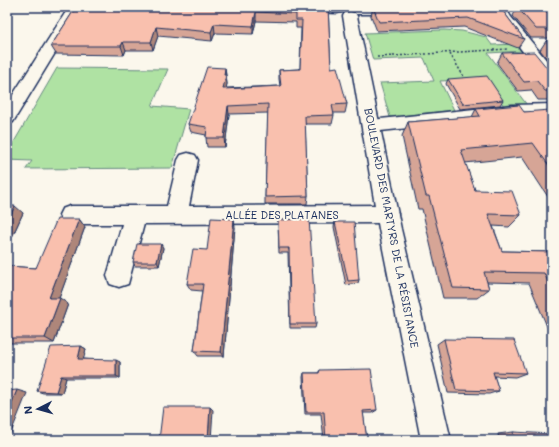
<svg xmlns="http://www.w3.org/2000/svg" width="559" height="447" font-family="Mali,sans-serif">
	<rect width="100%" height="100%" fill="#fbf7ec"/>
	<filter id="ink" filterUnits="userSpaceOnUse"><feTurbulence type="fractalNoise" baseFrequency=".025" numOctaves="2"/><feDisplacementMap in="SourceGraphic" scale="8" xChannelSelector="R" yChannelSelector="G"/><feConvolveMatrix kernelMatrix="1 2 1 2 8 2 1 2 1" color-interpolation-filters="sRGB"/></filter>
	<g filter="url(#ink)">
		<path fill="#afe2a3" stroke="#658880" d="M444,30L462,31L486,37L492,45L517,44L523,51L488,53L527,105L504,106L485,79L440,81L454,110L390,117L380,83L434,81L424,58L373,60L365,33Z
			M57,68L168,69L152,106L189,109L172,168L26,169L32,161L7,160V154Z"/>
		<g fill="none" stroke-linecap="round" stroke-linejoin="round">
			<g stroke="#1b2f5e" stroke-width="3">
				<path id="minor" d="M69,7H83L13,122L7,124V104Z
					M489,7H505L511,17L552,67V83L546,82Z
					M552,104V116L512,117L371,132L365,130L362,126L365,122L371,120L512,105Z
					M188,153L195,155L198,160L189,206L387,205L395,208L398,214L395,220L387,223L144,224L128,284L119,287L110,284L107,276L122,224H70L62,221L59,215L62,209L70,206H167L178,160L181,155Z"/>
			</g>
			<g stroke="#1b2f5e" stroke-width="3">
				<path id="tertiary" d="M285,7H342L344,9L342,12L337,13L292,11L287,10Z
					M361,7H464L462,10L434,14H356L354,11L356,8Z
					M350,12L355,13L357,16L401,229L451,440H421L379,229L343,16L345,13Z"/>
			</g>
			<path stroke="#1b2f5e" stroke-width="1.5" stroke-dasharray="2 2" stroke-linecap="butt" d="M450,54L466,80
				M377,57L508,49"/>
			<use href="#minor" fill="#fbf7ec" fill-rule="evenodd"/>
			<use href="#tertiary" fill="#fbf7ec" fill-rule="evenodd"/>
		</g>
		<path fill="#d6a596" stroke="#1b2f5e" d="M76,7H328L331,68L347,104L345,113H333L334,115L332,124H305L308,196L307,204H265V197L268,113L229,114L225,147H207L206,138V135L191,132L188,124L225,68L227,84L226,88L280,86L279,79V70L300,69L301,28H296V22L256,21L253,34L215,33L212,41L158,36L153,50H126L124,55L56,54L51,46Z
			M373,7H500L524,39L518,48L464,27L377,31L371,16Z
			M517,7L552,12V38H531L513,16Z
			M526,7H552V12Z
			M552,40V65L540,50L546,41Z
			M502,53L552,74V100H538L531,90L518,91L497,63Z
			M448,79L503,100L500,105L460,109L446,84Z
			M476,109L524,112L552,113V203L522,157L465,163L475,190L521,215L509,227L493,226L502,251L552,252V329H548L529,283L487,282L489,289L477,298H443L422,209H418L402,136L408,122L472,117Z
			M7,206L23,213L12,237H7Z
			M79,219L85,227L59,298L68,304L54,343H7V266L36,268Z
			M278,220L316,324L315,328H290L288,253H279Z
			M335,222L359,280L358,283L346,285L334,227Z
			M235,227L224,356H198L194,351L202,291L191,290L187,284L207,250Z
			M161,244L163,248L159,266H135L133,262Z
			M444,339L526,373L515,377L494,376L499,391L489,394L448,393L437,344Z
			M81,346L86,349L83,359L120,362V378H66L62,393H43L37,391Z
			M320,370L377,410L372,413H363L367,440H324L321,414H305L303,377L304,373H318Z
			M513,432L552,440H499L498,434Z"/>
		<path fill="#ae867a" stroke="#1b2f5e" d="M256,12V21L253,34V26Z
			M214,24L215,33L212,41L211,32Z
			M156,27L158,36L153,50L151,42Z
			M123,42L126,50L124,55L121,46Z
			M225,68L227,84L224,97L223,89L224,75Z
			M228,106L229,114L225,147L224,138Z
			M15,206L23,213L12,237L7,233V222Z
			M79,219L85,227L57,304L49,298Z
			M234,219L235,227L224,356L221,352Z
			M161,244L163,248L159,266L157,262Z
			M60,298L68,304L54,343L45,338Z
			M81,346L86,349L83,361L78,359Z
			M116,360L120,362V378L116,376Z
			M61,376L66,378L62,393L56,392Z
			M17,390L27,393L8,440H7V414Z
			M210,407L213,410L211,440H208Z"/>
		<path fill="#f9c0ae" stroke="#1b2f5e" d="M76,7H328L331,68L337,67L347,104L332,105L334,115L305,116L308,196L265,197L268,104L228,106L224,138H206L207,127L188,124L207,67L225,68L224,75H226L223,89L281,86L279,70L300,69L302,20H296V14L256,12L253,26L214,24L211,32L156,27L151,42H123L121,46H51Z
			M373,7H500L524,39L468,18L379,22Z
			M517,7L552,12V29H536Z
			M552,40V48L546,41Z
			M534,52L552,74V91H545L537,81L524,82L502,53Z
			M487,76L503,100L463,104L448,79Z
			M519,105L524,112L550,110L552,113V170L533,143L461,150L475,190L512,191L521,215L488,214L502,251L552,252V291L544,273L484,272L489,289L453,288L429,196H426L408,122L480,116L476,109Z
			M7,206H15L7,222Z
			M211,218L234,219L221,352L194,351L203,284H187L193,249L207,250Z
			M57,219H79L49,298H60L45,338H7V266L36,268Z
			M309,219L316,324H290L289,248H279L278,220Z
			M335,222H354L359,280L348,281Z
			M137,244H161L157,262H133Z
			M444,339L514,340L526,373L493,372L499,391L456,390Z
			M81,346L78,359L116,360V376H61L56,392L37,391L51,347Z
			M371,369L377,410L363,411L367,440H326L324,412H306L304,373H319L320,370Z
			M17,390L7,414V391Z
			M163,407H210L208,440H159Z
			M513,432L552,434V440H515Z"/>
	</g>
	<g text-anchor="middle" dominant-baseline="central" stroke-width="4" stroke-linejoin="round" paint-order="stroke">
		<g font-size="11" fill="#1b2f5e" stroke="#fbf7ec">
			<text x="282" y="214">ALLÉE DES PLATANES</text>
			<text transform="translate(392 228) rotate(79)">BOULEVARD DES MARTYRS DE LA RÉSISTANCE</text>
		</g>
	</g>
	<rect width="559" height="447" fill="none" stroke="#fbf7ec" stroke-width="24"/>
	<rect x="12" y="12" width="535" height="423" fill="none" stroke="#1b2f5e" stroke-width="1.5" filter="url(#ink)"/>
	<g transform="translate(38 409) rotate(264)" stroke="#fbf7ec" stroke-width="3" paint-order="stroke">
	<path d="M0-3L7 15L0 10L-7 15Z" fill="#1b2f5e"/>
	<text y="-6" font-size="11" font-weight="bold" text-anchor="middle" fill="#1b2f5e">N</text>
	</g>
</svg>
